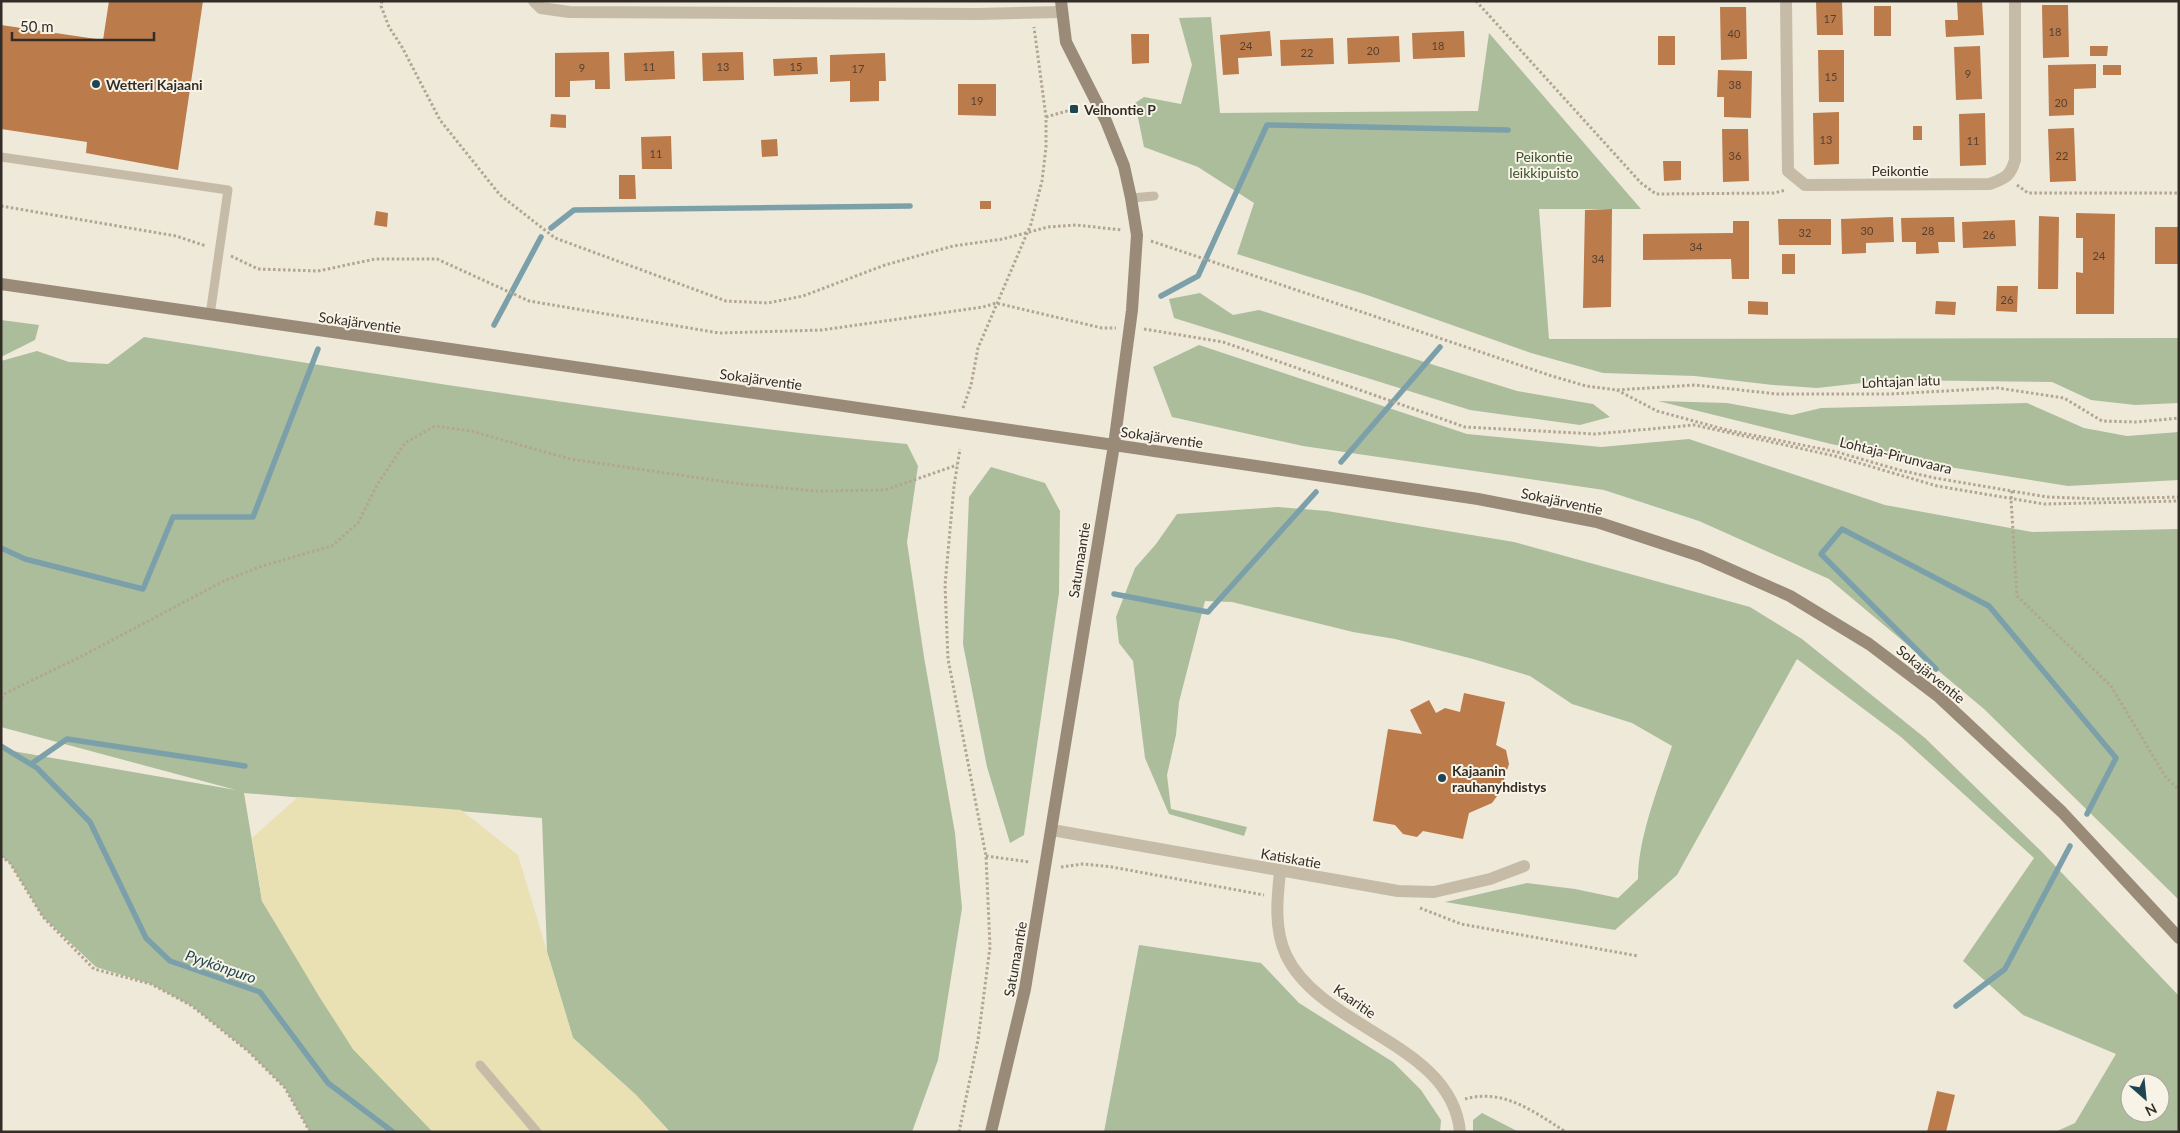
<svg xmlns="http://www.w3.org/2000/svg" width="2180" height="1133" font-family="Lato,sans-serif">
	<rect width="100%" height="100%" fill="#efe9da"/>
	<path fill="#acbd9c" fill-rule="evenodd" d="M1211,17L1220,113L1478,111L1489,33L1641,209H1539L1549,339L2179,338V403L2135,405L2091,400L2052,382L1889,380L1817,388L1773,385L1695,376L1603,373L1531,353L1367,295L1237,254L1254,203L1198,167L1144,147L1135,103L1144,97L1181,104L1192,65L1179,18Z
		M1200,293L1233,315L1259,310L1517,391L1593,404L1610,417L1580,425L1470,410L1174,318L1169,299Z
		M1,320L39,325L35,340L1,357Z
		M144,337C398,377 651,420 907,444L918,466L907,542L924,657L955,833L962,908L938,1060L912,1132H670L636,1095L573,1038L547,952L542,818L244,793L262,901L353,1049L433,1132H310L285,1088L249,1052L192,1006L151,984L96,967L43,917L10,863L1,856V749L236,790L1,727V361L37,351L69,362L108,364Z
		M1199,345L1467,434L1601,447L1689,439L1885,505L2032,532L2179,529V900L1984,709L1829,579L1699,521L1604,490L1303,446L1172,417L1153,367Z
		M1658,401L1727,403L1792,415L1821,408L2027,403L2084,428L2127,436L2179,432V480L2068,486L1930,464L1831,444Z
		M991,467L1045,483L1060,511L1059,593L1024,835L1010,843L987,767L963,644L969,497Z
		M1278,507L1327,511L1514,542L1750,607L1802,639L1925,738L2041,851L2179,996V1132H2055L2075,1123L2116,1054L2023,1015L1963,961L2034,858L1901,737L1797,659L1677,875L1615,930L1445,902L1527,883L1575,889L1618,898L1638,879C1638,837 1659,786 1672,746L1632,723L1572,704L1530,676L1473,659L1395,639L1353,632L1232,602L1205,601L1179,702L1176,735L1167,775L1171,809L1247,827L1244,836L1169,814L1145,758L1133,661L1119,643L1116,617L1135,568L1156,544L1177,514ZM2130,1083H2160V1113H2130Z
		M1139,945L1261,963L1299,1003L1393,1062L1421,1090L1441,1120L1440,1132H1104Z
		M1482,1113L1519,1132H1473V1120Z"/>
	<path fill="#e9e0b3" d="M298,797L461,810L518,855L573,1038L636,1095L670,1132H433L353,1049L320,998L262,901L252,838Z"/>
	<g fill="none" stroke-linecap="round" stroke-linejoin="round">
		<path stroke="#7ca0aa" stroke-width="5.5" d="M551,228L574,210L910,206
			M1161,296L1198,276L1267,125L1508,130
			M494,325L541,237
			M1341,462L1440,347
			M1,548L25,559L143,589L173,517H253L318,349
			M1114,594L1208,612L1316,492
			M1936,669L1821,554L1842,529L1989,606L2116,758L2087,814
			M1,746L37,768L90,822L146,938L170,961L260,992L328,1083L393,1132
			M31,764L67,739L245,766
			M1956,1006L2005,969L2070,846"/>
	</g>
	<path fill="#bc7b4b" d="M109,1H203L178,170L86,153L87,142L1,129V25L103,40Z
		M1816,1H1842L1843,35H1817Z
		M1957,1H1982L1984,35L1946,37L1945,20H1958Z
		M2042,5H2068L2069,57L2043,58Z
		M1874,6H1891V36H1874Z
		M1720,7H1746L1747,59L1721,60Z
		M1270,31L1272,56L1238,58L1239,74L1223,75L1220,35Z
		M1464,31L1465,57L1413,59L1412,33Z
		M1131,34H1149V63L1132,64Z
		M1399,36L1400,62L1348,64L1347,38Z
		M1658,36H1675V65H1658Z
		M1333,38L1334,64L1281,66L1280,40Z
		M1980,46L1982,99L1956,100L1954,47Z
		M2090,46H2108L2107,56H2090Z
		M1818,50H1844V102H1819Z
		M674,51L675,79L625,81L624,53Z
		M609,52L610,89H595V80L570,81V97H555V53Z
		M743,52L744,80L703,81L702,53Z
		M885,53L886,81H879V101L850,102V81L830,82V55Z
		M817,57L818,74L774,76L773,59Z
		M2096,64V88L2074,89V115L2049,116L2048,65Z
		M2103,65H2121V75H2103Z
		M1718,70L1752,71L1751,118L1724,117V97H1717Z
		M958,84H996V116L958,115Z
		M1839,112V164L1814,165L1813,113Z
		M1985,113L1986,165L1960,166L1959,114Z
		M551,114L566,115V128L550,127Z
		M1913,126H1922V140H1913Z
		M2074,128L2076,181L2050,182L2048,129Z
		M1722,129H1748L1749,181L1723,182Z
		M671,136L672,169H642L641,137Z
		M777,139L778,156L762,157L761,140Z
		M1663,161H1681V180L1664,181Z
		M619,175H635L636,199H619Z
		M980,201H991V209H980Z
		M1612,209L1611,307L1583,308L1585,210Z
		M376,211L388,213L387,227L374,225Z
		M2076,213L2115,214L2114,314H2076V272L2083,273V238H2076Z
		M2039,216L2059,217L2058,289H2038Z
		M1893,217L1894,242L1866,243V253L1842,254L1841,219Z
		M1954,217L1955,242H1938L1939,253L1916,254V242H1902L1901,218Z
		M1778,219H1831V245H1779Z
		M2015,220L2016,246L1963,248L1962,222Z
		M1733,221H1749V279H1732L1731,259L1643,260V234L1733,233Z
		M2155,227H2179V264H2155Z
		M1782,254H1795V274H1782Z
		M1997,286H2018L2017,312L1996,311Z
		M1748,301L1768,302V315L1748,314Z
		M1936,301L1956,302L1955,315L1935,314Z
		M1464,693L1505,702L1496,745L1506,750L1509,764L1500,792L1492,803L1469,813L1463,839L1423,831L1417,837L1403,834L1395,825L1373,821L1388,729L1422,734L1410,710L1429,700L1436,713L1445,708L1460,712Z
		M1937,1091L1955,1095L1946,1132H1927Z"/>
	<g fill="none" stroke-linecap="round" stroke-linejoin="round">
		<path stroke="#b2a592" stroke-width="3" stroke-dasharray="2.5 2.5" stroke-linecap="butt" d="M382,1L381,6L389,27L402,47L440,120L500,195L555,238L726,301L768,303L803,296L885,265L953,246L1003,239L1048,227L1076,225L1122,230
			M1476,1L1641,183L1656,194L1774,193L1786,190
			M1046,117L1074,109
			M2017,185L2028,193H2179
			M1,206L176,236L206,246
			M1151,241L1552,376L1586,386L1617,390L1695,385L1777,394H1891L1998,388L2064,398L2102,421L2137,422L2179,418
			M231,256L258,269L318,271L375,259H437L529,301L719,333L822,330L983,307L996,303L1102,328H1116
			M1144,329L1223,342L1465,427L1595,434L1694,425L1835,456L1937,486L2044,504L2179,501
			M1617,390L1657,411L1727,430L1837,452L1899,470L1935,478L2047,497L2102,499L2179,497
			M963,408L971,385L978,348L1031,224L1042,181L1046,147V117L1034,27
			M2012,491L2011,499L2017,596L2111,686L2165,776L2179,790
			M1,698L6,693L82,656L224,581L262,566L332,546L358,523L377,485L405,443L435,426L471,431L570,459L741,484L816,491L885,490L957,465
			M1,856L10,863L43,917L94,969L151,984L192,1006L249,1052L285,1088L310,1132
			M986,856L1030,862
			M1061,867L1083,864L1112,867L1264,895
			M1420,908L1461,924L1638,956
			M1465,1099C1504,1088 1534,1112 1566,1132
			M959,1132L978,1040L990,947L986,856L948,659L945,585L954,486L960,449"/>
		<path stroke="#c6bba7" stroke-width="9" d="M1,157L228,190L210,315
			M1131,198L1154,196
			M480,1065L537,1132"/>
		<path stroke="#c6bba7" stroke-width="12" d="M534,1L541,8L569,12L979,14L1061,12
			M1786,1L1788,171L1805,185L1990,184C2005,178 2010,177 2015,160V1
			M1052,830L1398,891L1434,892L1490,879L1524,866
			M1280,872C1277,899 1274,929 1286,955C1321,1029 1452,1043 1460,1132"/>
		<path stroke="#9a8b79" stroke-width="12" d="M1,284L1114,445L1478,499L1597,522L1700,556L1790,596L1869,644L1939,697L2062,812L2179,938
			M991,1132L1025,989L1114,445L1132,310L1137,235L1131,198L1124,166L1106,121L1066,42L1061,1"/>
	</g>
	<g fill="#204552" stroke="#f7f3e6" stroke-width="2">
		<circle cx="96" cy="84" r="5"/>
		<rect x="1069" y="104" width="10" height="10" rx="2.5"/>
		<circle cx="1442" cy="778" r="5"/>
	</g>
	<g text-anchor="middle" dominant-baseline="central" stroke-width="4" stroke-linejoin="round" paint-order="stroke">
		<g font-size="11" fill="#554030">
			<text x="1830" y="18">17</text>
			<text x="2055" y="31">18</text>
			<text x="1734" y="33">40</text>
			<text x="1246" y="45">24</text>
			<text x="1438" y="45">18</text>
			<text x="1373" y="50">20</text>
			<text x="1307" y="52">22</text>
			<text x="649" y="66">11</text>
			<text x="723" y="66">13</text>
			<text x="796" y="66">15</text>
			<text x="582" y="67">9</text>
			<text x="858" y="68">17</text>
			<text x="1968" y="73">9</text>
			<text x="1831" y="76">15</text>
			<text x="1735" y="84">38</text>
			<text x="977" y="100">19</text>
			<text x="2061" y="102">20</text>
			<text x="1826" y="139">13</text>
			<text x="1973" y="140">11</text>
			<text x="656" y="153">11</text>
			<text x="1735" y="155">36</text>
			<text x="2062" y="155">22</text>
			<text x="1867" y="230">30</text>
			<text x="1928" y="230">28</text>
			<text x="1805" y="232">32</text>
			<text x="1989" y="234">26</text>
			<text x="1696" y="246">34</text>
			<text x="2099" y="255">24</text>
			<text x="1598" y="258">34</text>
			<text x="2007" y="299">26</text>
		</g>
		<g font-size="14" font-weight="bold" fill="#332d27" stroke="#f7f3e6" text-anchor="start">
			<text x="106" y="84">Wetteri Kajaani</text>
			<text x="1084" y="109">Velhontie P</text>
			<text x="1452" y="770">Kajaanin<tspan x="1452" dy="16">rauhanyhdistys</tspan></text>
		</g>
		<g font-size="14" fill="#3d502d" stroke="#f7f3e6">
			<text x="1544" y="156">Peikontie<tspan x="1544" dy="16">leikkipuisto</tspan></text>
		</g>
		<g font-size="14" fill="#332d27" stroke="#f7f3e6">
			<text x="1900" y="170">Peikontie</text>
			<text transform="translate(360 322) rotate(8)">Sokajärventie</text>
			<text transform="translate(761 379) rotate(8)">Sokajärventie</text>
			<text transform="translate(1901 381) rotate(-2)">Lohtajan latu</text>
			<text transform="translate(1162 437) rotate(8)">Sokajärventie</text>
			<text transform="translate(1896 455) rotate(14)">Lohtaja-Pirunvaara</text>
			<text transform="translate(1562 501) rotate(12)">Sokajärventie</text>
			<text transform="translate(1079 560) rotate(-81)">Satumaantie</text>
			<text transform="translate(1931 674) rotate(39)">Sokajärventie</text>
			<text transform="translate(1291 858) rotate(10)">Katiskatie</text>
			<text transform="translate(1015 959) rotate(-80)">Satumaantie</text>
			<text transform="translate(1355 1001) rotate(35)">Kaaritie</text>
		</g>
		<g font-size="15" font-style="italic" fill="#204552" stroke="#f7f3e6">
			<text transform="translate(221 966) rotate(19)">Pyykönpuro</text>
		</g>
	</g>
	<rect width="2180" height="1133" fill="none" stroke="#332d27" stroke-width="5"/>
	<g transform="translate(2145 1098) rotate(153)"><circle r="24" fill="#f7f3e6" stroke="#a9a49a"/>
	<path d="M0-4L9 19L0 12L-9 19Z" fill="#204552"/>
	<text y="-8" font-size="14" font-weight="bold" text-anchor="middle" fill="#332d27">N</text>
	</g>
	<path d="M12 32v8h142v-8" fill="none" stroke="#332d27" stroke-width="2.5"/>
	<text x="20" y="32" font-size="15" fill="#332d27" stroke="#f7f3e6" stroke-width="4" paint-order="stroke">50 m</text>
</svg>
